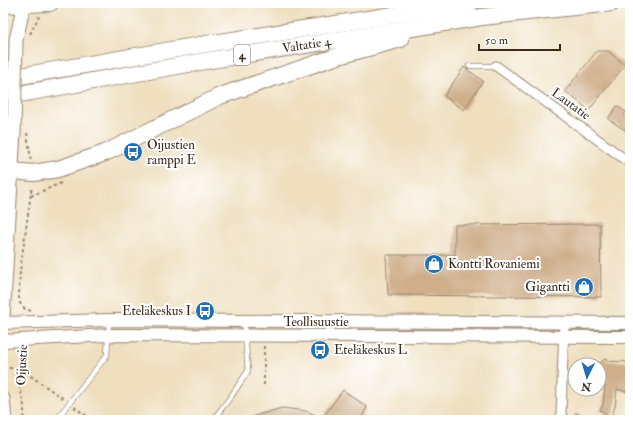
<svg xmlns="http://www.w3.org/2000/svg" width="633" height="423" font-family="'IM FELL Double Pica',serif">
	<rect width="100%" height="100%" fill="#fff"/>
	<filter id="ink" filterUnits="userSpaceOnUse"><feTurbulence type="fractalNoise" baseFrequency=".025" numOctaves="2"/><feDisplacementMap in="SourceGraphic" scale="8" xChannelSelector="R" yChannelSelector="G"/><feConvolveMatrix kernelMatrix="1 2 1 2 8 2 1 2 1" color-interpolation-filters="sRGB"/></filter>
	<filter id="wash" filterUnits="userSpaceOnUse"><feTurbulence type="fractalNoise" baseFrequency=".012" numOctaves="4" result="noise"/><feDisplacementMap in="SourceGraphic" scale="16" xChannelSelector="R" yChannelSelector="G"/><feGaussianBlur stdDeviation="0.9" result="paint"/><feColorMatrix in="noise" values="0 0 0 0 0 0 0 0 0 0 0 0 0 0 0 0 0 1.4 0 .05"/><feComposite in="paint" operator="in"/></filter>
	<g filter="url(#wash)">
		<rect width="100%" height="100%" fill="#efdfbf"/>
		<g id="blocks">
			<path fill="#cfae8a" d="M597,51H608L625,65L589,110L565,91Z
				M464,67L483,81L464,110L444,96Z
				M617,106L626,112L624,115L630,119V129L628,132L608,119Z
				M600,224L601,297L388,295L386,255H455V225Z
				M606,358L607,361L630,362V393L617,389L615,407L611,417L600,410L603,405L605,386L599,365H597Z
				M343,390L367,407L362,417L366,420H241L282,408L306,411L322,418Z
				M576,413L589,420H572Z"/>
		</g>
	</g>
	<g filter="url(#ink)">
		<use href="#blocks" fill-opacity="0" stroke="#95846e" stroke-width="1"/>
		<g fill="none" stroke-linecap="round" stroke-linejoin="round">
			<g stroke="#95846e" stroke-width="6">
				<path id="service" d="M469,66H496
					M56,420L107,355L109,322
					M213,420L232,395L248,371L244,322"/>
			</g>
			<g stroke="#95846e" stroke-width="11">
				<path id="minor" d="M496,66L630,163
					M564,323L561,414L564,420"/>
			</g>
			<g stroke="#95846e" stroke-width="14">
				<path id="tertiary" d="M3,323L109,320L630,323
					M3,341L108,335L630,337"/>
			</g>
			<g stroke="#95846e" stroke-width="15">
				<path id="secondary" d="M16,40L24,4
					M3,318L14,132
					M3,399L5,420"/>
			</g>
			<g stroke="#95846e" stroke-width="18">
				<g id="trunk">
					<path d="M3,5L50,3"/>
					<path d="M3,79L206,44L471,3"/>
					<path id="s1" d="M3,97L205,61L482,17L612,3"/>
					<path d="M3,170L33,173L58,169L105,153L220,96L338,56L401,39"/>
				</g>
			</g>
			<path stroke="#95846e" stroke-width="2" stroke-dasharray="3 3" stroke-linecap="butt" d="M30,34L39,16
				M27,133L31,160
				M31,196L61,183
				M31,311L25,309L20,303L19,297L20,271L32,186
				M23,350L19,383L24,406V420
				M3,368H19L64,399
				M264,385V346
				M74,407L93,420"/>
			<use href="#service" stroke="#fff" stroke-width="4.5"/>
			<use href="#minor" stroke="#fff" stroke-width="9"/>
			<use href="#tertiary" stroke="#fff" stroke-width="12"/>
			<use href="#secondary" stroke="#fff" stroke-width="13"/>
			<use href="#trunk" stroke="#fff" stroke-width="16"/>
			<g stroke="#95846e" stroke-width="15" stroke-linecap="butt">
				<path id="secondary-bridge" d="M14,132L16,40"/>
			</g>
			<use href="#secondary-bridge" stroke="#fff" stroke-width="13"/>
		</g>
	</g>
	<defs>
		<g id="bus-disc" transform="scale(1)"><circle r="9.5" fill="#1f6fb2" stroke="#fff"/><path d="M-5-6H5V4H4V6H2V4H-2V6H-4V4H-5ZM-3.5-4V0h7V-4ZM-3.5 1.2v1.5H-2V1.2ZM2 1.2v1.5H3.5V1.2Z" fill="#fff"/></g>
		<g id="shop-disc" transform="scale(1)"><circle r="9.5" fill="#1f6fb2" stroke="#fff"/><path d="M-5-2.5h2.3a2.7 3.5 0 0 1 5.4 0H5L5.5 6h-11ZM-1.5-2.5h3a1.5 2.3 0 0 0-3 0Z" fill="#fff"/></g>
	</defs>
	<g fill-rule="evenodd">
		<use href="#bus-disc" x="133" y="152"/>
		<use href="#shop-disc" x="434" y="264"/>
		<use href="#shop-disc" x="584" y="287"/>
		<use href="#bus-disc" x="205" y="311"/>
		<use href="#bus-disc" x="320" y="350"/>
	</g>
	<g text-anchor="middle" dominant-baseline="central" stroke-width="4" stroke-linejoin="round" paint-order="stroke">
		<rect fill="#fff" stroke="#766a62" stroke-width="1" x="234" y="45" width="16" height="20" rx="3"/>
		<g font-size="12" font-weight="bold" fill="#3b2a1e">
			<text x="242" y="55">4</text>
		</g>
		<g font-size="13" fill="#3b2a1e" stroke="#fff">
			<text stroke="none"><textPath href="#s1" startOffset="308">Valtatie 4</textPath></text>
			<text transform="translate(571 104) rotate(36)">Lautatie</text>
			<text x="316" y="322">Teollisuustie</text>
			<text transform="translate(22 365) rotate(-87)">Oijustie</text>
		</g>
		<g font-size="13" fill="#3b2a1e" stroke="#fff" text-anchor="start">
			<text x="147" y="145">Oijustien<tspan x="147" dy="15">ramppi E</tspan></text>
			<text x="448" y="264">Kontti Rovaniemi</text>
			<text x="570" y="287" text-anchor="end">Gigantti</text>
			<text x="191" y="311" text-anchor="end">Eteläkeskus I</text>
			<text x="334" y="350">Eteläkeskus L</text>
		</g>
	</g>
	<rect width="633" height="423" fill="none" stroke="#fff" stroke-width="16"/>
	<g transform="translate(587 377) rotate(185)"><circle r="19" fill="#ffffff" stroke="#b1aaa5"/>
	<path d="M0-3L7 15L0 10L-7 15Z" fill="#1f6fb2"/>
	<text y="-6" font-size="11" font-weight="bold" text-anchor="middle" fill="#3b2a1e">N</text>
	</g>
	<path d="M479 44v6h81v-6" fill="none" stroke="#3b2a1e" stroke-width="2"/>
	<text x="485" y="44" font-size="12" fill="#3b2a1e" stroke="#ffffff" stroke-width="3" paint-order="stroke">50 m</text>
</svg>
